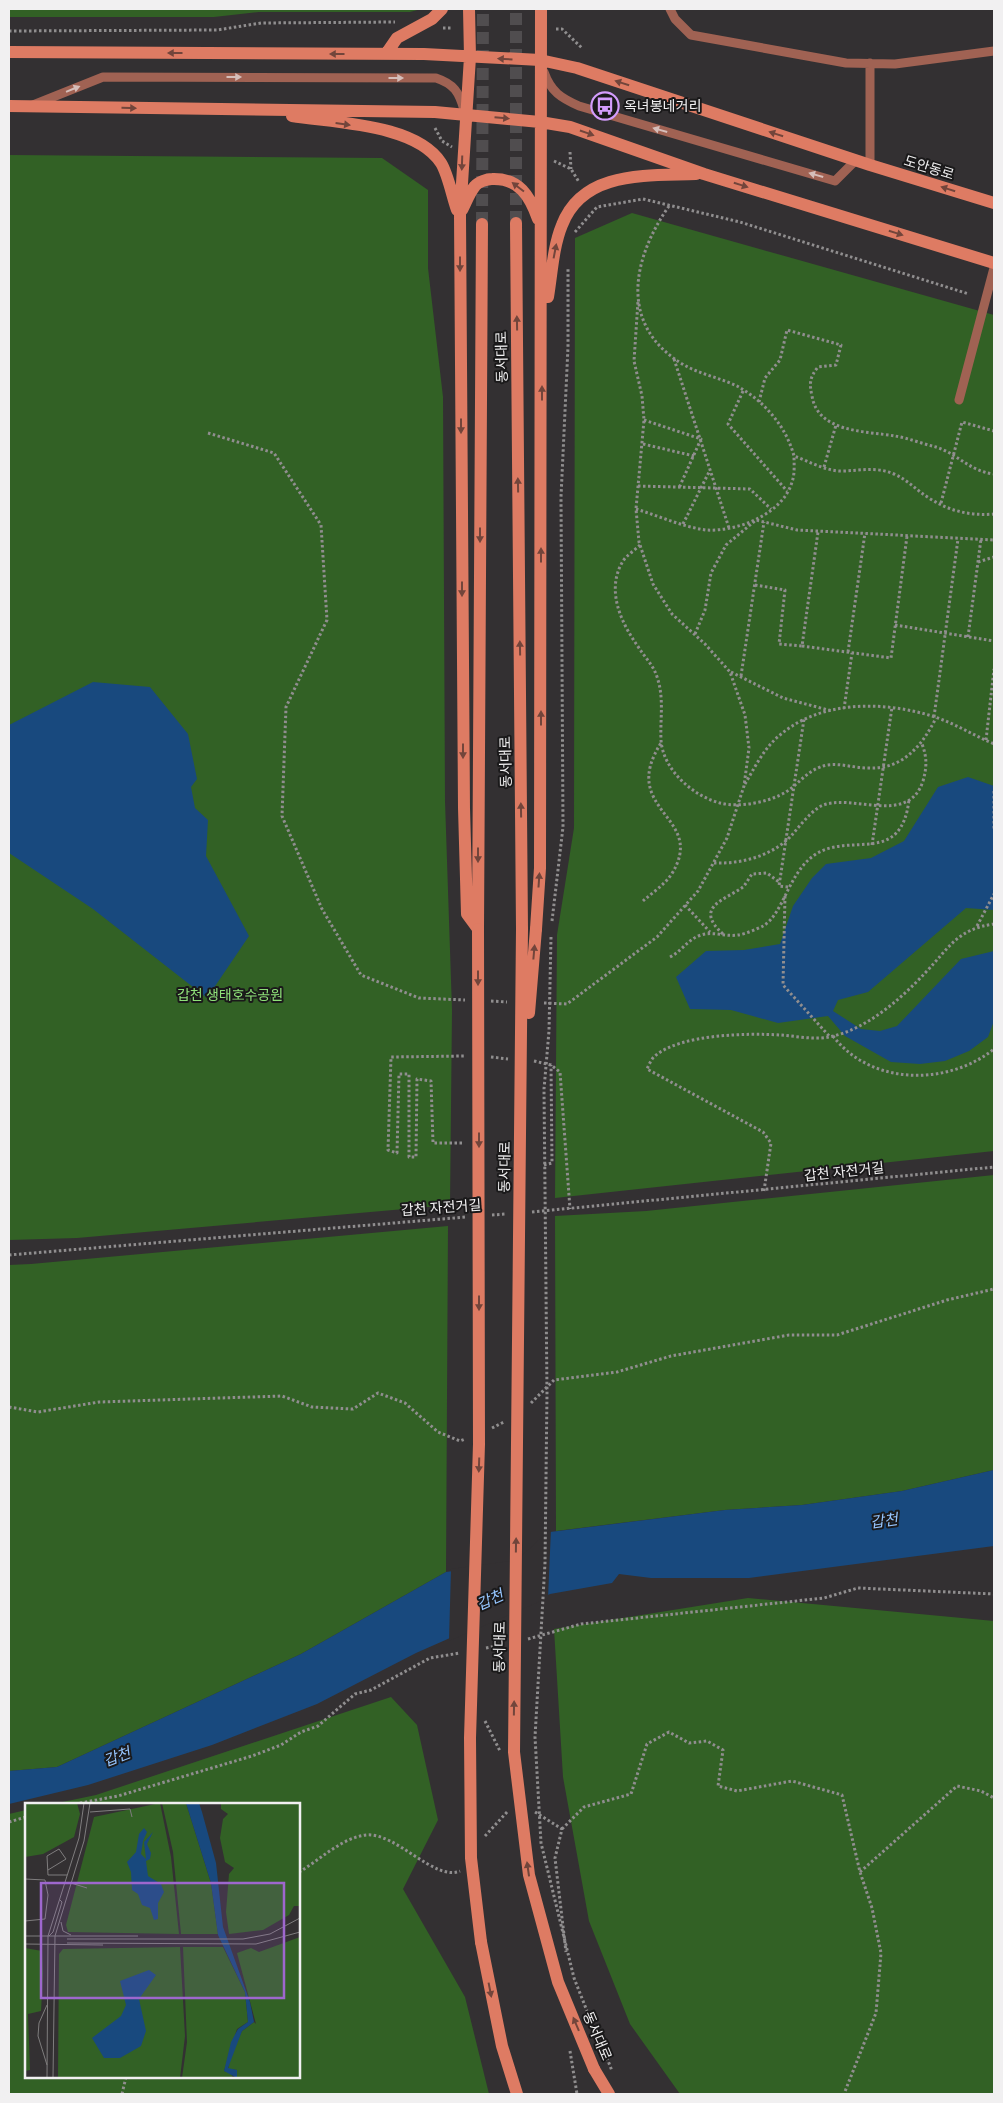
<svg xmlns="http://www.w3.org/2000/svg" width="1003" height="2103" font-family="'Fira Sans Condensed','Noto Sans KR',sans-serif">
	<rect width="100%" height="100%" fill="#333032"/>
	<path fill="#326125" d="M9,9H421L410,12H259L214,17H9Z
		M9,155L382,158L428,190V268L443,397L445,801L452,1010L450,1205L77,1238L9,1240Z
		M632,213L994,315V1151L555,1198L557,935L574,828L575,238Z
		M994,1175V1470L902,1491L802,1505L725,1510L556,1531L555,1216L646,1211Z
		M448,1226L446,1572L301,1654L57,1767L9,1771V1265L31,1264Z
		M748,1598L994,1621V2094H680L630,2024L589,1921L563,1777L554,1629Z
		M391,1697L417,1725L438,1820L403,1889L465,1997L489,2094H9V1814L26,1810V2077H299V1804H53L96,1795Z"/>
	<path fill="#18497e" d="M93,682L150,687L188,734L197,779L191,787L195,808L208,820L206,856L249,936L207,998L93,909L9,853V725Z
		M968,777L994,786V910L966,908L868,992L838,1000L833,1011L861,1029L880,1031L897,1026L961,959L994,951V1021L988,1037L969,1051L945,1061L920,1064L891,1062L845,1036L828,1016L778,1023L731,1010L690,1009L676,977L706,951L744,950L780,944L793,906L812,878L826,864L871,858L904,841L938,787Z
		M994,1470V1546L749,1578H651L619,1574L612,1583L550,1594L416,1653L317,1704L212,1745L88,1785L9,1804V1771L57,1767L301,1654L446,1572L518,1562L550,1532L725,1510L802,1505L902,1491Z"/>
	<path fill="#333032" d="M551,1529L548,1598L449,1641L451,1569L517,1560Z"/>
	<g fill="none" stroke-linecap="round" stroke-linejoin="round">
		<path stroke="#504d4f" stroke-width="12" stroke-dasharray="12 6" stroke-linecap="butt" d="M516,223V9
			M482,224L483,9"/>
		<path stroke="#908e8f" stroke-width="3" stroke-dasharray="2.5 2.5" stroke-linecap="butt" d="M443,28H451
			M556,29H562L582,48
			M9,31L217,30L261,23L395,22
			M435,128L442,141L452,147
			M570,152L571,169
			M554,161L571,169L579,182
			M669,206C632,259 618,326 684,365C700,374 720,378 737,386C764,401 786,426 794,456C808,461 826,471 841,471C860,471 875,466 894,474C908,480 916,490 929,498C949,511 970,516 994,514
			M575,232L597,207L643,199L740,222L969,294
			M674,359L729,528
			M743,391L728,424L787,491
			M759,402L765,378L780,360L787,330L841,345L836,365L818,367C810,377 809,383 812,396C818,433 866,431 895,436C908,438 923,444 936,447C958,454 969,471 994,474
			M644,420L701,439L679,488
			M208,433L274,453L321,525L327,620L286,707L282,816L322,909L361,975L419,998L465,1000
			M643,444L694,456
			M824,467L836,425
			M638,486L750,489L771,509
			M941,503L962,422L994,431
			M636,509C659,516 683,527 706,530C737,532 783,514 792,482C795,474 794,464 794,456
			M683,524L710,470
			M640,545C635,550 627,555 623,561C606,589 620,621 637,645C645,658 654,665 658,680C664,700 660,720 661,740C663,770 693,796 720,803C740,808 769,802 786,792C800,783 808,769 827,765C841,763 854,768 868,768C902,770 922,746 936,718
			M978,562L994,557
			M755,585L785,590L779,644L802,646L818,532
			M895,625L994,641
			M695,634L705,610L711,573L726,545L756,520L797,530L994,540
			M968,637L981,539
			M802,646L891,658L907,536
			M848,652L865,533
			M731,672L783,698L832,711
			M741,676L764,522
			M844,709L852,653
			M934,717L958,539
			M986,740L994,669
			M745,784C755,767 764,748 780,735C821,700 883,701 932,716C954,723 973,735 994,744
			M994,791V829
			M872,845L892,707
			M714,863C741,864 772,856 791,836C800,826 809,813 821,806C851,792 908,827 923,781C927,767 927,757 922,744
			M788,887L779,886L804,719
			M785,896L783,985L830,1037
			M643,901C652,893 664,885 671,875C709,816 617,812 661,743
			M685,905L710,932
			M552,921L563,827L561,497L568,347V268
			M977,926L994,894
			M723,934C693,907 725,900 743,887C746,884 749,878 752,874L767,873L779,882
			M670,957C682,951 688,939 701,935C713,931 725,937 738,935C745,934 757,929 763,926C784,914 788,872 816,854C852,832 901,866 909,800
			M491,1001L507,1002
			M544,1003L567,1004L657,937L698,891L727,838L744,786L749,748L745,715L730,672L705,644L672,614L653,584L639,542L636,509L644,420L642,396L634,361L638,301
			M833,1036C871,1086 948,1086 994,1049
			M491,1057L508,1059
			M534,1061L551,1065L560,1072L570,1209
			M462,1143H433L431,1081L417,1079L416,1157H409V1074H399L397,1153L388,1150L391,1057L465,1056
			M544,1165L552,1163L551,1065
			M764,1191L771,1143L763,1132L647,1069C649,1065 651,1059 655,1056C680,1034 748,1033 780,1035C796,1036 813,1040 829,1037C866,1030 901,999 926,972C949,948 957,929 994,924
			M532,1212L994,1167
			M492,1215L506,1214
			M9,1255L466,1217
			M531,1403L554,1380L617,1372L671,1356L789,1335H837L947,1300L994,1289
			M9,1407L38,1412L99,1402L282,1396L312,1407L353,1409L378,1393L405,1403L438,1432L460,1441L465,1439
			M492,1428L504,1422
			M528,1639L581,1624L824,1598L858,1588L994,1594
			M486,1648L502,1645
			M485,1721L500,1751
			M75,1804L118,1796L252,1756L281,1745L301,1732L318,1726L355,1694L371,1690L430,1658L460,1653
			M535,1812L562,1829L555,1858L566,1952
			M9,1822L26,1817
			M562,1829L584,1807L631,1794L647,1744L669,1732L689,1743L707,1741L723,1750L718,1786L737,1791L792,1781L842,1795L860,1872L872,1908L881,1953L876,2013L844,2094
			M485,1836L508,1811
			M299,1872C320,1860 341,1838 366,1835C396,1832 435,1882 460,1871
			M860,1872L957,1786L981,1791L994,1798
			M570,2051L577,2094
			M122,2094L126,2077"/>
		<path stroke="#a06253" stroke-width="9" d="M670,9L675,19L691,35L846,63L895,64L994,51
			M544,72C551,92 561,98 579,106L835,181L856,160
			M33,105L103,77L436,78C454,84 459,92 464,110
			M870,165V63
			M959,400L994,268"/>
		<path stroke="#de7b63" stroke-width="12" d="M469,9L470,57L460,215L464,808L467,914L478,929
			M9,52L424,54L540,60L577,68L870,165L994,203
			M386,54L397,38L432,19L442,9
			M9,106L435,112L540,122L570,127L704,174L994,263
			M292,116C335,123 416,124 441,163C448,174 452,196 457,210
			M462,210C466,203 469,193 475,186C478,182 487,179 492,179C519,178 530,196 538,219
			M516,223L522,929
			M548,297C552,273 553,247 562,225C583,170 647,176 696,174
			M478,929L482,224
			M536,929L540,868L541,9
			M481,1942L502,2046L517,2094
			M594,2069L609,2094"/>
		<path stroke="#908e8f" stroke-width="3" stroke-dasharray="2.5 2.5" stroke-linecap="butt" d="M551,937L549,1031L544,1089L547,1392L545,1563L535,1737L541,1843L574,1978L587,2011
			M605,2053L612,2071"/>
		<path stroke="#de7b63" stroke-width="12" d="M478,929L479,1444L470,1738L471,1858L481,1942
			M522,929L514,1752L529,1875L558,1982L594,2069
			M529,1013L536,929"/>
	</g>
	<defs><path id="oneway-solid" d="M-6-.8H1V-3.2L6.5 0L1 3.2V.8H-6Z" transform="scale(1.25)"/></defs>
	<g fill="#72453b">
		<use href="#oneway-solid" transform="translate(175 53) rotate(-180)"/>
		<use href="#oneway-solid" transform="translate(337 54) rotate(-180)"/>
		<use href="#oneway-solid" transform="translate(505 59) rotate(-177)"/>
		<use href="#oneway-solid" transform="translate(622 83) rotate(-162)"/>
		<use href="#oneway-solid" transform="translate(129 108) rotate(1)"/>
		<use href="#oneway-solid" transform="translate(502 118) rotate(5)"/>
		<use href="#oneway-solid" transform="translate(343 124) rotate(8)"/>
		<use href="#oneway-solid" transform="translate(587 133) rotate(19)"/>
		<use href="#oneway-solid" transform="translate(776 134) rotate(-162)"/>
		<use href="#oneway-solid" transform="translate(462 163) rotate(92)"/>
		<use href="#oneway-solid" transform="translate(741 185) rotate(17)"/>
		<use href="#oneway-solid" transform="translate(518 187) rotate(-143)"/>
		<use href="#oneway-solid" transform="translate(948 189) rotate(-163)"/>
		<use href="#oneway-solid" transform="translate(896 233) rotate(17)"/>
		<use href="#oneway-solid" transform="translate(555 251) rotate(-79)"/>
		<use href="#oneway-solid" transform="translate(460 264) rotate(90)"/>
		<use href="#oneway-solid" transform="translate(517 323) rotate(-91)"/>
		<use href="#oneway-solid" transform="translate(542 393) rotate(-90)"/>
		<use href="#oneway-solid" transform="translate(461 426) rotate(90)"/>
		<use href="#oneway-solid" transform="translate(518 485) rotate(-91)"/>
		<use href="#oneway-solid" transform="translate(480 535) rotate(90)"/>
		<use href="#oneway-solid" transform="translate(541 555) rotate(-90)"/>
		<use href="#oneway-solid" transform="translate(462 589) rotate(90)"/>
		<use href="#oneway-solid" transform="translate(520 648) rotate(-91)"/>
		<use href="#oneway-solid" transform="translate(541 718) rotate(-90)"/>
		<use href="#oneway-solid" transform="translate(463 751) rotate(90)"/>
		<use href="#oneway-solid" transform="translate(521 810) rotate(-91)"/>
		<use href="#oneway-solid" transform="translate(478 855) rotate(90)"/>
		<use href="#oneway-solid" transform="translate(539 880) rotate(-86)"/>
		<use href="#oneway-solid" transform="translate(534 952) rotate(-85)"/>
		<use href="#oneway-solid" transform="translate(478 978) rotate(90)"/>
		<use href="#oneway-solid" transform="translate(479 1140) rotate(90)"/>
		<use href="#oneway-solid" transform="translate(479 1303) rotate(90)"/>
		<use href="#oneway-solid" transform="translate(479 1465) rotate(92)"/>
		<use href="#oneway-solid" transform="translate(516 1545) rotate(-89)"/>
		<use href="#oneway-solid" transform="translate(514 1708) rotate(-89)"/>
		<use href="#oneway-solid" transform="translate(528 1869) rotate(-98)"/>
		<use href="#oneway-solid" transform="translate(490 1990) rotate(79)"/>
		<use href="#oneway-solid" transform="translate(576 2024) rotate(-113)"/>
	</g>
	<g fill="#d5beba">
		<use href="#oneway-solid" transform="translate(234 77)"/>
		<use href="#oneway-solid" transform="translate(396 78)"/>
		<use href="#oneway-solid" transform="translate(73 89) rotate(-22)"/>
		<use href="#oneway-solid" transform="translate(660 130) rotate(-164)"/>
		<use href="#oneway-solid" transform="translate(816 175) rotate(-164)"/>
	</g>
	<defs>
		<g id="bus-ring" transform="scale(1.4375)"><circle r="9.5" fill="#1a191a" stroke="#d39cfc" stroke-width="1.5"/><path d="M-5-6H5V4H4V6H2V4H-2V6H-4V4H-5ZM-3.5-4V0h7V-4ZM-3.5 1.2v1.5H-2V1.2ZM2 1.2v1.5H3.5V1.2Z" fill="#d39cfc"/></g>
	</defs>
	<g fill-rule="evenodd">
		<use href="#bus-ring" x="605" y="106"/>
	</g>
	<g text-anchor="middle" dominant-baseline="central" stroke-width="4" stroke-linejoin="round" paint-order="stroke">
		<g font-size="14" fill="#f1f0f1" stroke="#1a191a" text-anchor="start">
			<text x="624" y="106">옥녀봉네거리</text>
		</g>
		<g font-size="14" fill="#f1f0f1" stroke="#1a191a">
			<text transform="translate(929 168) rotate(17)">도안동로</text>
			<text transform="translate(502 357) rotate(-91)">동서대로</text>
			<text transform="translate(506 762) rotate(-91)">동서대로</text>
			<text transform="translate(505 1167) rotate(-89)">동서대로</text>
			<text transform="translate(844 1172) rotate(-6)">갑천 자전거길</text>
			<text transform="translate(441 1208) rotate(-4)">갑천 자전거길</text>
			<text transform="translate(500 1647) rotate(-89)">동서대로</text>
			<text transform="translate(597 2036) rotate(67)">동서대로</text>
		</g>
		<g font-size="14" fill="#8fe079" stroke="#1a191a">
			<text x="230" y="995">갑천 생태호수공원</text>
		</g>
		<g font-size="15" font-style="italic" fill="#96c6ff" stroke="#1a191a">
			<text transform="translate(884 1521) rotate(-8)">갑천</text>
			<text transform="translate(490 1600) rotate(-24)">갑천</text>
			<text transform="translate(117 1757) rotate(-21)">갑천</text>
		</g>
	</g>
	<g transform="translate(25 1803)">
		<rect width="275" height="275" fill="#333032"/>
		<path d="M0,0H52L55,11L49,34L18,51L0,54ZM135,0L146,54L154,131L43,129L41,122L69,14ZM137,0H161L186,80L193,131H156L148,49ZM196,0H275V103H269L264,112L238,127L204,131L201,109L204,71L209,65L200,59L195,35L198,16L203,11L196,6ZM275,134V275H212V267L203,266L206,251L217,228L229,219L231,221L212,150L226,145L234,149ZM155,144L160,233L155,275H33L34,151L38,146ZM158,144H198L220,189L223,219L212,226L199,268L206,270L208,275H157L162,239ZM0,145L17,148L18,171L16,208L3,211L5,267L0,268Z" fill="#326125"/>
		<path d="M161,0H174L177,9L191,60L198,124L225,199L229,219L217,228L203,265L212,267V275L199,268L206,239L213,226L223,219L220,189L193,132L186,80ZM119,25L122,29L118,38L116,51L121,56L119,39L128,29L122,41L126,50L125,56L121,58L123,73L136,81L139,89L133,100V116L129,117L125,105L117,102L113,91L107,87L106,69L102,59L111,49L114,31ZM124,167L131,172L114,196L121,228L116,243L95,255H79L67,235L96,213L101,202L95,178Z" fill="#18497e"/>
		<path fill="none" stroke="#7f7d7e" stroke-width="1" d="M65,9L105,6L107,14M23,67L41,56L34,46L22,53L23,72H42M0,76L20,77L23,92L20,116L0,118M46,80L62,85M36,119L38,128L46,132M0,133H113M24,133L28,129L37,99L35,97M42,136H218L245,131L275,115M42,140L231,141L275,129M0,141L78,142M22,202L14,220L13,233L22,262M22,275L23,133L54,35L59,0M28,275L30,133L59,38L65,0"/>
		<path fill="#9e67ce" fill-opacity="0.15" stroke="#9e67ce" stroke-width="2.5" d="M16,80H259V195H16Z"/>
		<rect width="275" height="275" fill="none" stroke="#f1f0f1" stroke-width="2.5"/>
	</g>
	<rect width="1003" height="2103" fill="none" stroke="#f1f0f1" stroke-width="20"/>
</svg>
